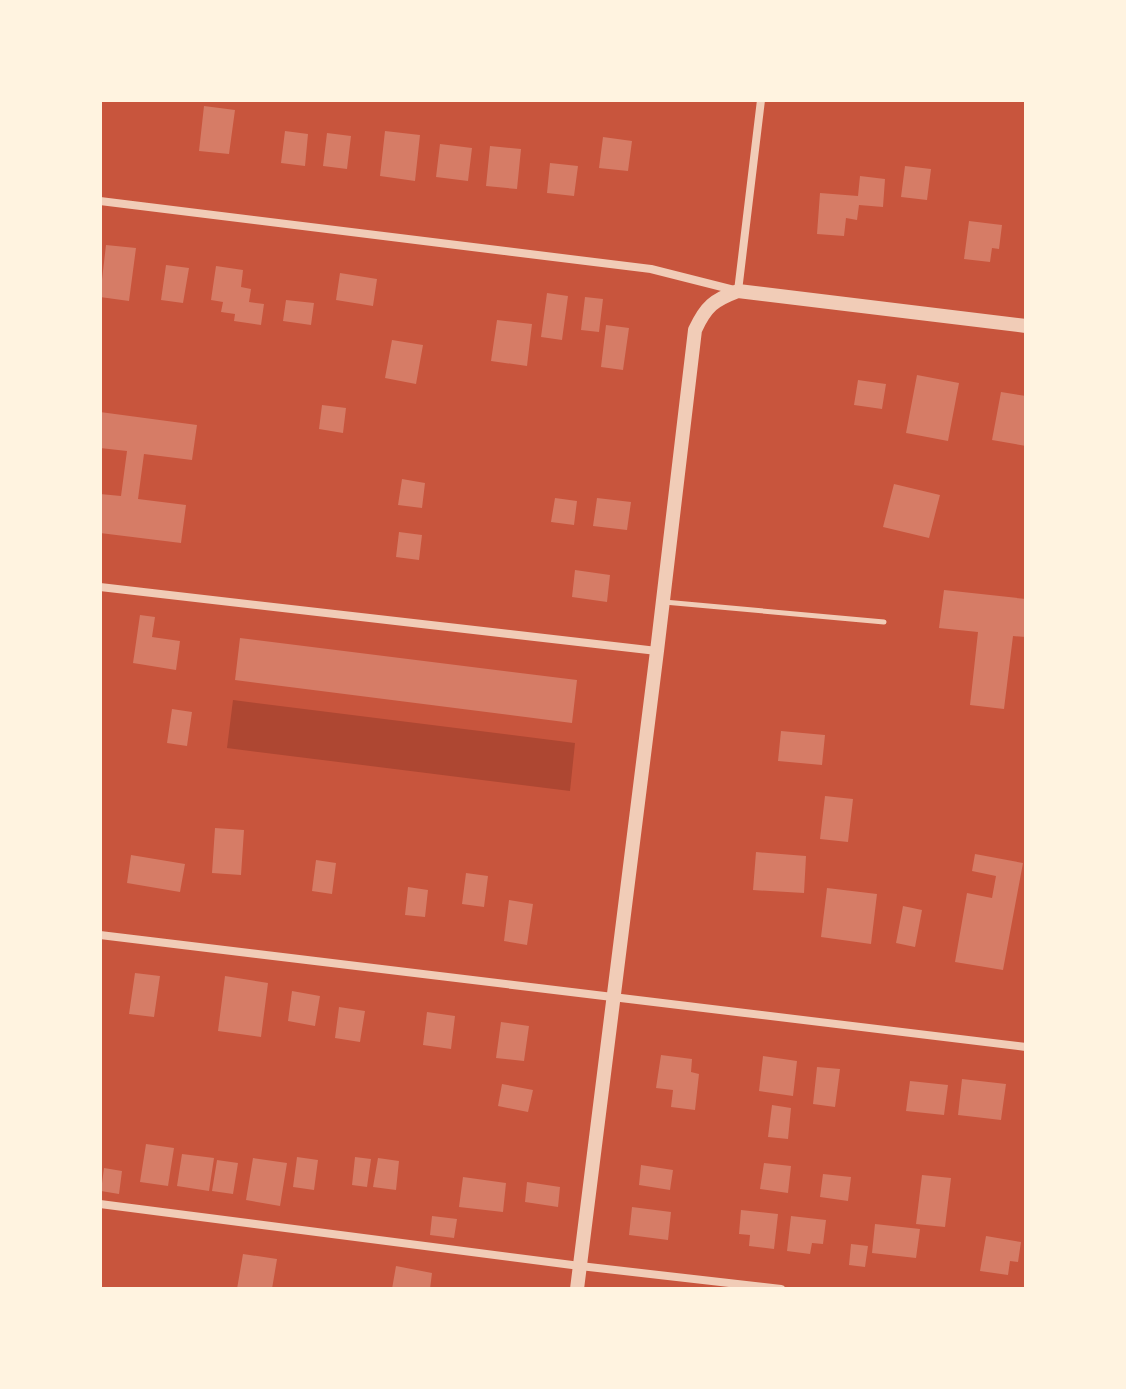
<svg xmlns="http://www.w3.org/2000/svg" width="1126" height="1389" font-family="'IBM Plex Sans',sans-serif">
	<rect width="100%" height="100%" fill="#c8553d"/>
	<path fill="#ae4732" d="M233,700L575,743L570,791L227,748Z"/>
	<path fill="#d67c66" d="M204,106L235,110L229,154L199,151Z
		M285,131L308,134L305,166L281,163Z
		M385,131L420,135L415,181L380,176Z
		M327,133L351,136L347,169L323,166Z
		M603,137L632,141L628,171L599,168Z
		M440,144L472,148L468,181L436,177Z
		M490,146L521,149L517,189L486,186Z
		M550,163L578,166L574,196L547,193Z
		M905,166L931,169L927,200L901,197Z
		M860,176L885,179L883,207L859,205L857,220L846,218L844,236L817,234L820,193L858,196Z
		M969,221L1002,225L999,249L992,248L990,262L964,259Z
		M106,245L136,248L129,301L100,297Z
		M166,265L189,268L183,303L161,300Z
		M216,266L243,270L241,287L251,289L249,302L264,304L261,325L234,321L235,314L221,312L223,302L211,300Z
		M340,273L377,279L373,306L336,300Z
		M547,293L568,296L562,340L541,337Z
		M585,297L603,299L599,332L581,330Z
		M286,300L314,303L311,325L283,321Z
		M497,320L532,324L527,366L491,361Z
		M606,325L629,328L623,370L601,367Z
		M392,340L423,345L416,384L385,378Z
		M917,375L959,383L948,441L906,433Z
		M858,380L886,384L882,409L854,405Z
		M1001,392L1026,396V446L992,440Z
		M322,405L346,408L343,433L319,429Z
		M100,412L197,425L192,460L144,454L138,499L186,505L181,543L100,533V494L121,496L127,451L100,448Z
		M402,479L425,483L422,508L398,505Z
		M894,484L940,495L929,538L883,527Z
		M555,498L577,501L574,525L551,522Z
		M597,498L631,502L627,530L593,526Z
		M399,532L422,535L419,560L396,557Z
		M575,570L610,575L607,602L572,597Z
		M944,590L1026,599V637L1013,636L1004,709L970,705L978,632L939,628Z
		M140,615L155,617L152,637L180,641L176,670L133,663Z
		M240,638L577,680L572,723L235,680Z
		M172,709L192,712L187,746L167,743Z
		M781,731L825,735L822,765L778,761Z
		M825,796L853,799L848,842L820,839Z
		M215,828L244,830L241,875L212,873Z
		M756,852L806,856L804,893L753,890Z
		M975,854L1023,863L1003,970L955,962L967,893L992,898L996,876L972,871Z
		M131,855L185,864L180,892L127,883Z
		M316,860L336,863L332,894L312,891Z
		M466,873L488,876L484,907L462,904Z
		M408,887L428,890L425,917L405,915Z
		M827,888L877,894L871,944L821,937Z
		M509,900L533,904L527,945L504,941Z
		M903,906L922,910L915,947L896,943Z
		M135,973L160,976L154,1017L129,1014Z
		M225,976L268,983L261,1037L218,1031Z
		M292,991L320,996L315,1026L288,1021Z
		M339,1007L365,1011L360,1042L335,1038Z
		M427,1012L455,1016L451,1049L423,1045Z
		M501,1022L529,1026L524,1061L496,1058Z
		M661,1055L692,1059L691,1072L699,1074L695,1110L671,1107L673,1090L656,1088Z
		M763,1056L797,1061L793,1096L759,1091Z
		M817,1067L840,1069L835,1107L813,1104Z
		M962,1079L1006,1084L1001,1120L958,1115Z
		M910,1081L948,1085L944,1115L906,1111Z
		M502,1084L533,1090L528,1112L498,1106Z
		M772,1105L791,1108L788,1139L768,1137Z
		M146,1144L174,1148L168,1186L140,1182Z
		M182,1154L214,1158L209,1191L177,1186Z
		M297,1157L318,1160L314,1190L293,1187Z
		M355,1157L371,1159L367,1187L352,1185Z
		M253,1158L287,1163L280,1206L246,1200Z
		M378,1158L399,1161L396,1190L373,1187Z
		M217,1160L238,1163L233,1194L212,1191Z
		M764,1163L791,1166L788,1193L760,1189Z
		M641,1165L673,1170L670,1190L639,1185Z
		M104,1168L122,1171L119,1194L101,1191Z
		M823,1174L851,1177L848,1201L820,1197Z
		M922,1175L951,1178L945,1227L916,1224Z
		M463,1177L506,1183L503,1212L459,1207Z
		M527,1182L560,1187L558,1207L525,1202Z
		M632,1207L671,1212L668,1240L629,1235Z
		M741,1210L778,1214L774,1249L749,1246L750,1235L739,1234Z
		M432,1216L457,1219L454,1238L430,1235Z
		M791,1216L826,1220L823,1244L812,1243L810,1254L787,1251Z
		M875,1224L920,1229L916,1258L872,1253Z
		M986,1236L1021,1242L1018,1262L1010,1261L1008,1275L980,1271Z
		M851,1244L868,1246L865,1267L849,1265Z
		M243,1254L277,1259L272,1289H237Z
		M396,1266L432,1273L430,1289H392Z"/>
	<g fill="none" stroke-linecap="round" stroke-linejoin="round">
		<path stroke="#f1ccb7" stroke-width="5" d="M664,602L884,622"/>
		<path stroke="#f1ccb7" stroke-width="8" d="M100,201L651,269L738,291L761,100
			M100,587L657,651
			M100,935L1026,1047
			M100,1204L580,1266L781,1289"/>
		<path stroke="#f1ccb7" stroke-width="14" d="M577,1289L657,651L695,330C706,306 714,300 738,291L1026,326"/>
	</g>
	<rect width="1126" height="1389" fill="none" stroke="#fff3e0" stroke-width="204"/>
</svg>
